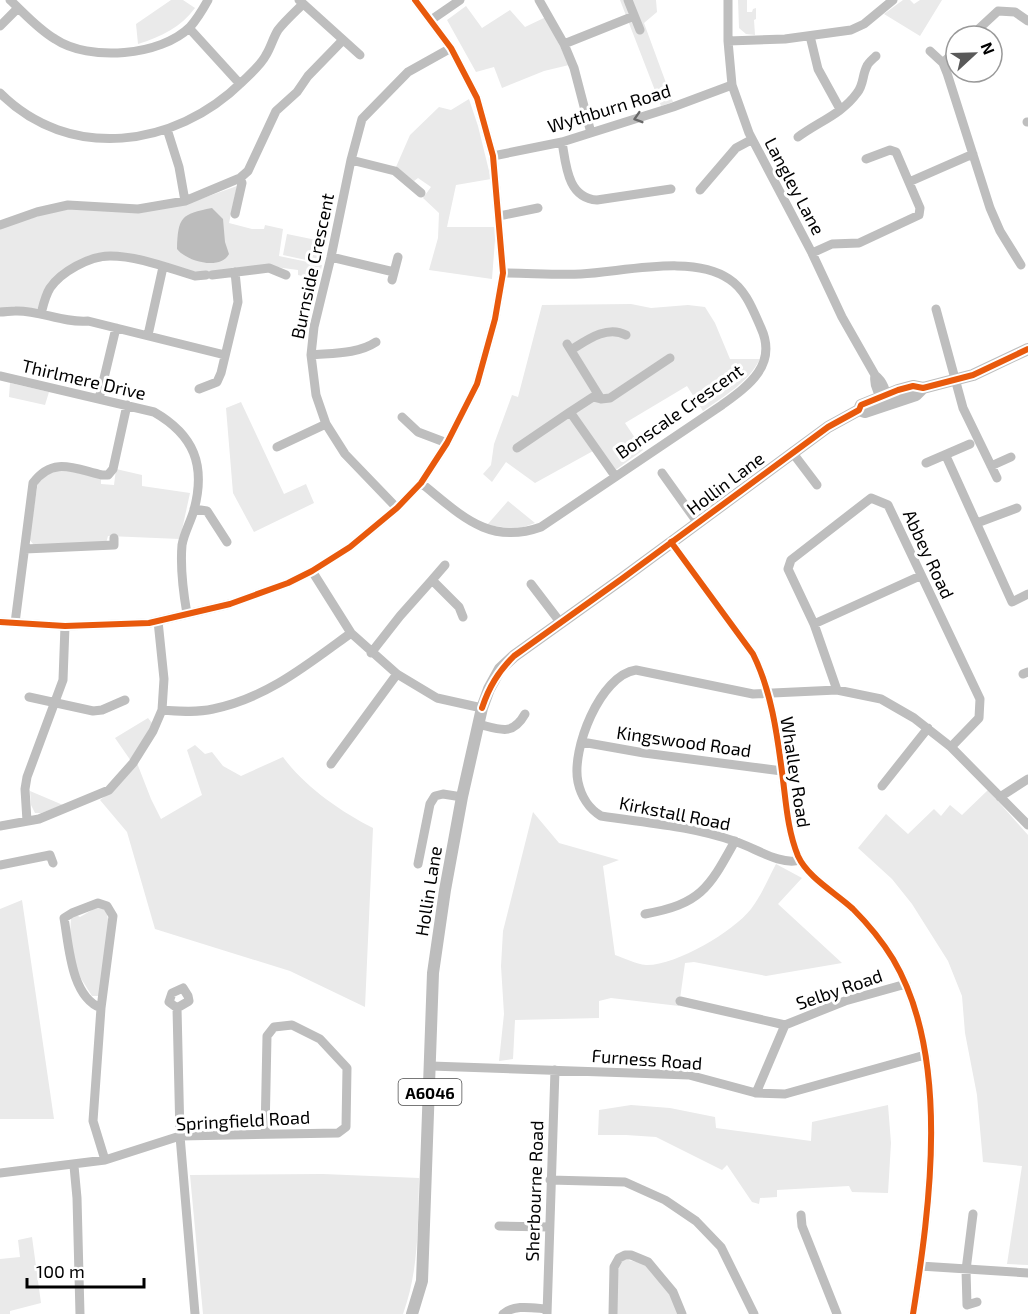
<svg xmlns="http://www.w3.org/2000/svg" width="1028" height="1314" font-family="'Exo 2',sans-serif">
	<rect width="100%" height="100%" fill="#fff"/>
	<path fill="#eaeaea" d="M171,0H183L195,8C181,27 161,37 138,44L136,24Z
		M620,0H656L657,12L644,23L673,102L661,106Z
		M738,0H747V12H752L753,9L756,8V19L754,20L755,35L746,34L739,28Z
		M903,0H910L914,4L920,0H942L920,36L884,14Z
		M466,6L482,28L510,10L525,27L546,17L569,65L544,71L502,88L494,67L476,72L447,20Z
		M469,99L478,126L491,179L456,185L447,227H496L492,279L429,270L438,238L439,213L423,198L431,187L418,178L414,181L396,167L410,135L439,107L451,110Z
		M237,186L229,223L252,229H264L265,225L283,229L279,256L322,265L319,280L298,275V270L268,266L208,272L191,271L128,255L63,270L39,308L34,310L0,308V228L51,212L69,209L192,202Z
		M287,234L326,242L320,263L283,255Z
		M631,304L651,308L688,305L705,307L715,323L730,359H760C748,383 724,396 703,411L687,386L625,423L643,450L610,474L593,451L535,483L506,462L492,482L483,474L491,465L494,444L512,395L518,397L542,305Z
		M10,383L49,392L45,405L9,397Z
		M241,402L284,494L306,484L314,503L254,532L233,493L226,408Z
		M59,469L101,478V484L114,485L116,469L142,475V486L190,493L180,539L108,536L106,543L33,544L29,539L38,482L46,474Z
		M508,501L535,523L518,529L487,525Z
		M148,718L152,723L138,751L131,761L115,738Z
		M195,745L205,754L212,752L223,766L241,776L283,757C304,786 341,812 373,828L365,1007L290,971L155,929L127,832L100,800L112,791L137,763L151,799L161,819L202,795L187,750Z
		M988,790L1028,835V1265L1007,1264L1022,1166L983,1162L977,1095L965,1033L962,996L948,961L912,904L892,879L858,848L886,814L908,834L934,809L941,816L950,805L962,815Z
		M30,791L63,805L41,813H35L31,805Z
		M533,812L559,843L619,860L603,866L615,955C624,958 636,964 646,965C675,966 733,932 751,909C761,896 768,879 776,864L802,878L778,904L842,963L766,976L694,962L685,963L679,1006L611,998L599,1001V1018L515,1020L513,1059L499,1061L504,1014L501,966L503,931Z
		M22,900L54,1119H0V909Z
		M92,906L104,907C116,929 103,972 99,996H92L77,972L70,935L71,918L76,915L80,917L92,910Z
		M631,1105L670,1108L715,1117L716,1128L811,1141L812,1122L888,1105L891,1143L888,1193L852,1192L849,1186L777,1190V1197L760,1198L759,1204L752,1202L727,1165L722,1170L656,1137L626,1135H598L599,1110Z
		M323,1174L419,1178C418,1224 419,1270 403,1314H203L190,1175Z
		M32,1237L41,1303L10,1311V1314H0V1259L20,1257L18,1240Z
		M624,1259L645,1264L672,1294L680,1314H615L618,1264Z"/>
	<path fill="#bcbcbc" d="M212,208L223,219L225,242L229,254C220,271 186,261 177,249C178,217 181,214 212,208Z"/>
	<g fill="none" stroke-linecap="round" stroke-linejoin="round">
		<path stroke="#bebebe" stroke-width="9" d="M10,0C24,13 38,29 55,39C89,62 161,56 190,27C197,19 203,9 208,0
			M299,0L360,55
			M539,0L564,44L574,68L591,133
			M628,0L640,30
			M728,0V41L732,85L749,133L812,253L842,317L875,375
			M431,20L460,0
			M0,26L18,8
			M189,28L240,84
			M810,36L818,69L840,109
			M971,36L998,11L1015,12L1028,21
			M728,41L785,39L851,30L864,24L893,0
			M564,44L634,16
			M930,51L943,63L947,73L990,208L1000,231L1021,265
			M943,63L956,50
			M0,93C69,162 175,148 242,82C250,74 261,65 266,55C271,47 273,38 278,30C285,21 295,12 303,4
			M1027,122H1028
			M167,129L179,167L185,201
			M798,137C818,122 842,114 857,93C864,85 862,75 867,66C868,63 873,59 876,56
			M562,142C566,164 567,198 597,200L671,189
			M493,156L562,142L673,107L732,85
			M351,160L395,171L421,193
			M909,182L973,154
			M700,190L736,148L751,140
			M235,214L242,183L240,178
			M499,216L538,208
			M0,225L37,212L68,205L138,209L185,201L240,178L248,171L276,111L297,92L308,76L342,41
			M812,253L832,244L859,243L919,215L920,208L896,152L890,150L866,159
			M331,257L394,272
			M212,275L269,268L286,275
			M392,280L398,257
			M936,309L963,408L997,478
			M0,312C5,312 10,311 15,311C40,310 61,323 88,321L225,355
			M41,314C43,306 45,296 50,288C61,272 89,256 110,256C138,256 168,268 195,276L206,275
			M148,335L163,267
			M567,344L601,399
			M571,350C587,340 607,325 626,335
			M311,355C333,353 358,354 376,342
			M875,375C884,382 887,392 887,404C879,396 873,387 875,375Z
			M0,376L154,412C194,435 206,465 194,510C191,521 184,533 182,545C180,568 183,591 187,614
			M199,389L217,382L221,373L238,302L235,272
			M99,399L116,328
			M402,417L418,432L447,443
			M277,447L326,424
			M517,448L570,412
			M792,452L817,485
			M946,456L1012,602L1028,594
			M926,463L970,444
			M991,466L1011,457
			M662,473L697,522
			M615,476L570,412L593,397L601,399L610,398L670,358
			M421,483C460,514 488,546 541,527L722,405C748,386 778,365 761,328C753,310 746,290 729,279C693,254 623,272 581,274C555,275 529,273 503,273
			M397,508L345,454L326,424L316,395L311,355L314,327L331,257L351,160L362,119L408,72L451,48
			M194,509L207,511L227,542
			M977,523L1017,508
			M671,542L753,654C771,690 777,733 782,772C786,801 787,829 798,856C808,878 836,893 853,909C868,924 882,941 893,959C951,1057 930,1207 913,1314
			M25,549L114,545V538
			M312,571L351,633L397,674L437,698L482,708
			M432,580L445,565
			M531,584L560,622
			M0,622L65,626L149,623L230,604L288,583L312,571L350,547L397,508L421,483L447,443L477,384L495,319L503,273L493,156L477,98L451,48L415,0
			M15,623L33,483C53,456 75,469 102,475H108L113,469L127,405
			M814,624L920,576
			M371,653L400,616L432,580L459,607L463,617
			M1023,674L1028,672
			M837,690L814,624L788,569L791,560L871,498L888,505L980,699L979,718L951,747
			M29,697L93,711L102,710L125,700
			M162,710C178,711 196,713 213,709C267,698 307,665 351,633
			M478,724C499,729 512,737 525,714
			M582,742L644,753L782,771
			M331,764L397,674
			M882,786L928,728
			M1000,797L1028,779
			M27,821L25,789L27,777L63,680L65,626
			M0,826L39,819L109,790L133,763L153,731L162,710L164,679L158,621
			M800,860C780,866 754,847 734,841C692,826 646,823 601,816C589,809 581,796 578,782C571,750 600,675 636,670L753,694L837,690L881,699L914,718L951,747L1028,825
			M418,864L430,804L435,796L443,794L462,797
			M0,865L50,855L53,863
			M645,914C701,904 709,888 735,841
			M183,988L188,996L189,1001L177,1008L169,1002L172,993Z
			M680,1001L785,1025
			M101,1008C71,997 69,946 64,918L72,913L98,903L107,906L113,916L101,1008L93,1121L105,1160
			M177,1008L180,1136L195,1314
			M431,1066L689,1075L756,1093L785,1094L925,1055
			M756,1093L785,1025L845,1001L906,984
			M74,1166L77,1198L80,1314
			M0,1173L105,1160L180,1136L338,1133L346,1127L347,1068L320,1039L292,1025L274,1027L267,1036L265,1134
			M550,1180L625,1182L665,1200L696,1221L721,1247L754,1314
			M973,1214L966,1270L967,1305L977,1302
			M801,1215L802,1226L837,1314
			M499,1226L549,1227
			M920,1266L1028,1273
			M503,1314C514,1304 533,1308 547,1309
			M547,1314L555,1070
			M613,1314L614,1267L619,1258L625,1255H631L648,1262L673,1292L682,1314"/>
		<path stroke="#bdbdbd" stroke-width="12" d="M859,410L865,412L916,395L923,388
			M412,1314L422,1281L433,973L445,890L462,797L482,708L489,689L500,669L514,656L623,578L828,427L859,410L861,405L898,390L913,386L923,388L973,375L1028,349"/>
		<g stroke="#fff" stroke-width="10">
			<path id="cycleway" d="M671,542L753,654C771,690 777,733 782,772C786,801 787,829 798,856C808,878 836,893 853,909C868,924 882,941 893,959C951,1057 930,1207 913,1314
				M0,622L65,626L149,623L230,604L288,583L312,571L350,547L397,508L421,483L447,443L477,384L495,319L503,273L493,156L477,98L451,48L415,0
				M482,708C489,687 498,672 514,656L623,578L828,427L859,410L861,405L898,390L913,386L923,388L973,375L1028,349"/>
		</g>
		<use href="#cycleway" stroke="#e8590c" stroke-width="6"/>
	</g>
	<defs><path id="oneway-chevron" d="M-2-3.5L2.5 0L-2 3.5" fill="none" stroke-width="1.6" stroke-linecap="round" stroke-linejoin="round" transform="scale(1.5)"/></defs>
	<use stroke="#686868" href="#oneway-chevron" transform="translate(638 118) rotate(163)"/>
	<g text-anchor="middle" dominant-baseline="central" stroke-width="6" stroke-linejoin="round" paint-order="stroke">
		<rect fill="#fff" stroke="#4c4c4c" stroke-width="1.5" x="398.5" y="1079" width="63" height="26" rx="4.5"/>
		<g font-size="16" font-weight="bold" fill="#000">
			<text x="430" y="1092">A6046</text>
		</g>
		<g font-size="18" fill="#000" stroke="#fff">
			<text transform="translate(609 108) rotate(-17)">Wythburn Road</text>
			<text transform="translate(795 186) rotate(62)">Langley Lane</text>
			<text transform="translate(312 266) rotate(-78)">Burnside Crescent</text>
			<text transform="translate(84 379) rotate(13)">Thirlmere Drive</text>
			<text transform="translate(679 411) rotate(-35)">Bonscale Crescent</text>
			<text transform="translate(725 483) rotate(-37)">Hollin Lane</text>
			<text transform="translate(929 554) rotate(65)">Abbey Road</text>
			<text transform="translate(684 741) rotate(8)">Kingswood Road</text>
			<text transform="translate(796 772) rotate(81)">Whalley Road</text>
			<text transform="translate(675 813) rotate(11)">Kirkstall Road</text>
			<text transform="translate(428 891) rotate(-81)">Hollin Lane</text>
			<text transform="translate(839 989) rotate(-19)">Selby Road</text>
			<text transform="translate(647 1059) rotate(4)">Furness Road</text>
			<text transform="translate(243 1120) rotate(-3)">Springfield Road</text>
			<text transform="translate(534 1191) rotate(-88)">Sherbourne Road</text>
		</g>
	</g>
	<g transform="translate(974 54) rotate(68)"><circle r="28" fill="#ffffff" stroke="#999999" stroke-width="1.5"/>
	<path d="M0-4.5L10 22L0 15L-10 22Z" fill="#595959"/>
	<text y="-9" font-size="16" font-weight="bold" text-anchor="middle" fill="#000000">N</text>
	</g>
	<path d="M27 1278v9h117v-9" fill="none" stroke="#000000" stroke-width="3"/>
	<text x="36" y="1278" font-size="18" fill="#000000" stroke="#ffffff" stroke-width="4.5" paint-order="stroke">100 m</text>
</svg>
